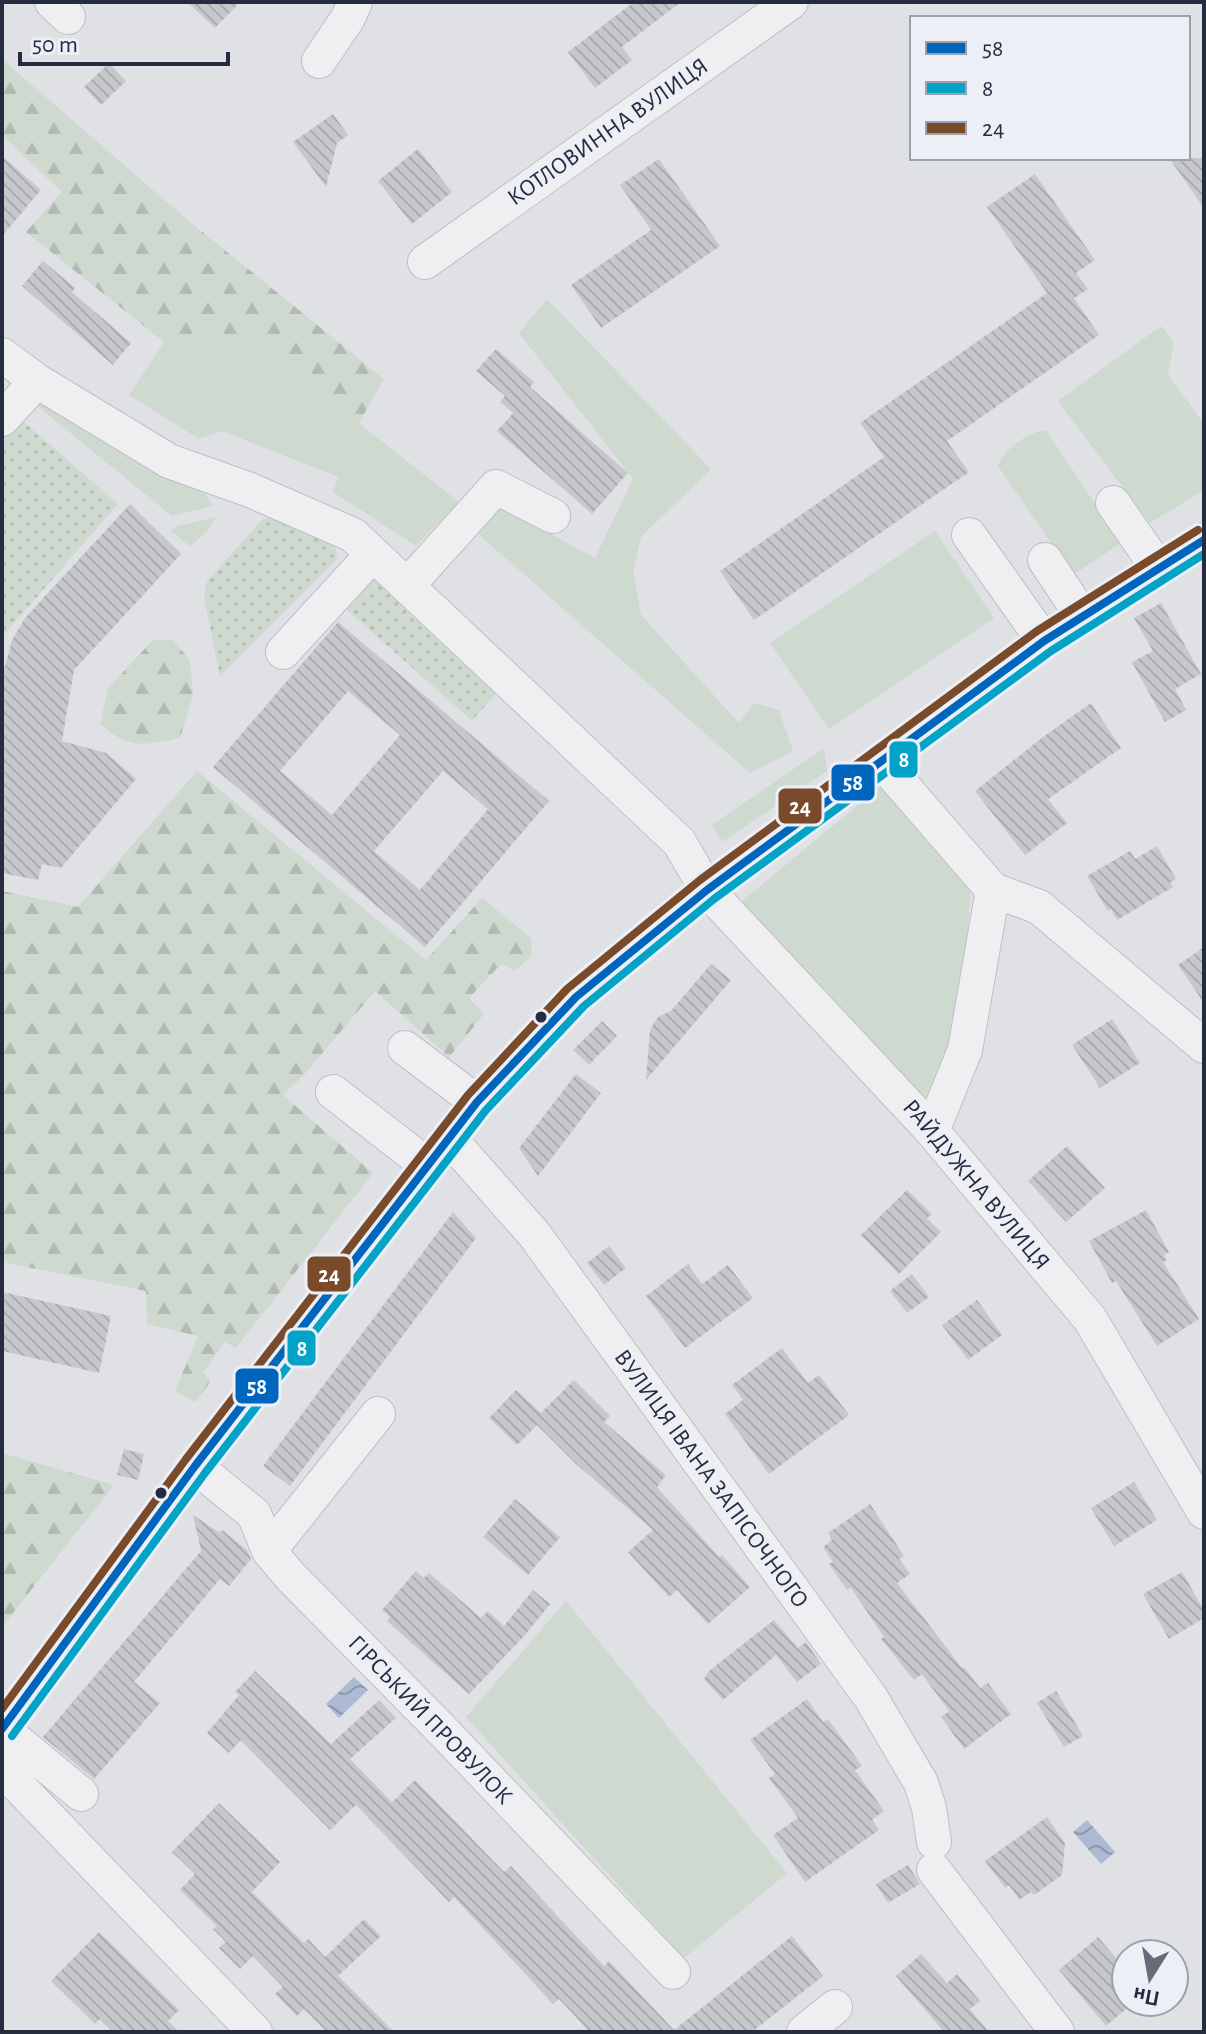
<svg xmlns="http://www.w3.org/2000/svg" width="1206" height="2034" font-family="'Alegreya Sans',sans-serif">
	<defs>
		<pattern id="forest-firs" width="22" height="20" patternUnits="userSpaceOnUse" patternTransform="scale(2)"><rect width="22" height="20" fill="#ced9cf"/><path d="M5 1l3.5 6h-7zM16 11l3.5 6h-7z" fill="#b1bab3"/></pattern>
		<pattern id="park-dots" width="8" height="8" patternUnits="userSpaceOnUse" patternTransform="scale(2)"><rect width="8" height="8" fill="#ced9cf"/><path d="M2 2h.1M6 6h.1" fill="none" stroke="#b1bab3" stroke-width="1.8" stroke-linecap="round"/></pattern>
		<pattern id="water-waves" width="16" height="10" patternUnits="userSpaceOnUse" patternTransform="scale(2)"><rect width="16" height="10" fill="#acbad3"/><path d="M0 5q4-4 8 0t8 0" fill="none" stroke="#8c97ad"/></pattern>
		<pattern id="building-back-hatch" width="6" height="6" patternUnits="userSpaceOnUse" patternTransform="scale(2)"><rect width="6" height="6" fill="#c6c8cc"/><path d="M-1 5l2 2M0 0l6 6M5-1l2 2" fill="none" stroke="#aaacb0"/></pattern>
	</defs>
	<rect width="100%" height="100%" fill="#e0e1e5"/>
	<path fill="#ced9cf" d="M547,299L711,469L641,537L633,571L641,615L739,723L754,703L779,710L793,751L750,773L478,534L498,505L595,558L633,479L519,333Z
		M1161,326L1174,343L1168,375L1204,424V490L1150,523L1058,401Z
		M253,340L459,502L416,546L333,492L338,477L222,431L199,439L129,395L164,342Z
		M35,391L199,484L213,506L172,516L30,400Z
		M1046,430L1121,543L1073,575L998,466C1003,450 1028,432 1046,430Z
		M216,517L207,532L190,546L170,531L177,526Z
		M935,531L994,618L829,729L770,643Z
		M824,748L827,771L722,842L712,825Z
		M883,784L971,887L960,1043L922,1102L741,902Z
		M566,1601L787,1873L684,1958L466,1717Z"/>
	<path fill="url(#forest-firs)" d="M2,59L184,217L384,379L359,423L253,340L164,342L26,232L62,192L2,135Z
		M153,640H173L190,660L193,696L180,738C145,745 129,750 100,724L108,688Z
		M197,771L426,960L482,898L532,939L531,957L515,970L501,964L469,998L484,1014L449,1057L375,991L303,1076L283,1095L373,1173L236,1348L225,1342L203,1373L211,1381L195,1402L175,1391L198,1336L147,1324L146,1291L2,1262V891L78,907Z
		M2,1453L114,1485L2,1627Z"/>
	<path fill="url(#park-dots)" d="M17,416L118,504L2,637V432Z
		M288,513L335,540L337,559L220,676L204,597L207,581L262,520Z
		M375,566L503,685L472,721L343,606Z"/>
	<path fill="url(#water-waves)" d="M354,1677L368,1690L339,1718L326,1704Z
		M1087,1820L1115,1852L1101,1864L1073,1832Z"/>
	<path fill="url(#building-back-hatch)" fill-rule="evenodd" d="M187,2H240L215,28Z
		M634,2H681L622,47L632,60L595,88L568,52Z
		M109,63L126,81L101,105L84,87Z
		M333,114L348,135L337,143L326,187L293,142Z
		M418,149L452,192L412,224L378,181Z
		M2,156L41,190L2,236Z
		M1169,158H1204V208Z
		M659,159L720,246L601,328L571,285L651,230L620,185Z
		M1035,174L1095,260L1076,273L1088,289L1074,298L1099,335L947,441L969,472L754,620L720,571L884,457L860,423L1047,293L987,207Z
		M43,261L75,288L72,292L131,343L113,365L22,286Z
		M496,349L534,382L530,387L628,473L592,514L497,431L513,413L500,402L505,396L476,371Z
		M130,504L181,554L74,670L62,741L106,753L136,779L61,868L42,864L38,880L2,873V667H5L12,640L25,618Z
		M1161,603L1201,674L1175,689L1186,710L1165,722L1132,662L1153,651L1134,618Z
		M338,622L549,801L425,947L213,767ZM348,691L400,735L332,815L280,771ZM443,771L488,809L420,890L374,851Z
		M1091,703L1121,748L1048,799L1067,823L1025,855L975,791L1043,737Z
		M1157,846L1176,879L1170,883L1173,887L1117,920L1111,909L1108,911L1087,876L1130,851L1135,859Z
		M1204,947V1003L1178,965Z
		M711,964L731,980L646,1080L650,1030L654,1023L658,1017L671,1011Z
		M1112,1019L1140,1063L1100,1088L1072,1045Z
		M602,1021L617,1036L589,1065L573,1050Z
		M576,1074L601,1093L538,1176L519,1148Z
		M1067,1146L1105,1188L1066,1222L1028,1181Z
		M907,1190L932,1214L927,1218L941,1232L899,1274L861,1235Z
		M1146,1210L1169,1252L1164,1255L1167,1260L1163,1262L1199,1319L1157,1346L1116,1281L1112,1283L1089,1241Z
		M453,1212L476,1238L290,1486L263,1466Z
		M609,1246L626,1268L604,1285L587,1263Z
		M688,1264L702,1284L728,1265L753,1298L685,1348L646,1296Z
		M912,1274L929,1297L907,1313L890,1291Z
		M2,1292L111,1316L99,1373L2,1351Z
		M977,1300L1002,1335L968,1360L942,1325Z
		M782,1348L808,1383L819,1375L849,1415L769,1474L725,1414L743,1400L732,1385Z
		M574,1380L610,1416L604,1422L666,1475L657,1487L719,1557L722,1555L750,1587L708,1624L677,1590L669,1597L628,1552L653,1530L576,1464L537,1425L517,1445L489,1418L516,1390L541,1413Z
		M124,1449L144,1454L138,1480L117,1475Z
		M1134,1482L1157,1520L1114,1546L1091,1508Z
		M515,1499L560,1537L528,1575L483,1537Z
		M870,1504L904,1556L899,1559L910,1574L897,1583L962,1668L964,1667L980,1688L988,1683L1011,1714L964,1749L941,1717L949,1711L922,1674L914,1680L881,1639L884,1637L851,1588L847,1590L829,1564L833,1562L823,1547L832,1540L828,1533Z
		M193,1515L220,1533L222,1530L247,1550L251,1559L229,1586L220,1579L134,1682L160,1703L94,1779L43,1737L201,1551Z
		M416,1571L424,1578L429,1573L481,1618L488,1611L504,1626L533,1590L550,1604L526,1634L469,1694L387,1621L390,1617L382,1610Z
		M1182,1572L1204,1610V1618L1169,1639L1143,1594Z
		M774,1620L798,1648L806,1642L821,1664L797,1682L776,1655L723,1700L704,1679L709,1671Z
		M255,1671L331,1744L379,1700L396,1718L350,1759L392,1802L415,1780L504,1872L511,1866L604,1966L609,1961L674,2030L792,1936L823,1976L752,2032H590L559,1999L553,2004L454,1897L449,1902L356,1805L330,1830L241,1740L229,1753L207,1733L239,1695L235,1692Z
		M1056,1691L1083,1736L1064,1747L1037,1703Z
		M807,1699L823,1722L828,1719L862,1766L855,1770L884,1811L872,1820L879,1830L805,1882L773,1835L798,1818L769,1778L775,1774L750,1740Z
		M219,1803L280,1862L252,1892L304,1943L308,1939L325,1957L364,1919L381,1936L338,1976L394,2032H327L304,2009L297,2016L275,1994L283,1987L253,1956L240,1969L219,1948L226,1942L213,1929L217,1926L180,1890L195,1874L172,1852Z
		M1047,1817L1065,1843L1062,1875L1034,1895L1031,1892L1019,1900L1009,1885L1005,1888L985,1861Z
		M908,1865L920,1884L888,1903L876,1884Z
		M99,1932L179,2010L168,2021L180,2032H113L100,2019L95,2024L51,1981Z
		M1098,1937L1126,1970V2009L1106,2026L1059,1970Z
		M921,1954L947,1983L957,1974L980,2001L970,2009L989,2032H944L896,1976Z"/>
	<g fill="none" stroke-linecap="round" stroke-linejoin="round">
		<g stroke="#bebfc3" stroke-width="36">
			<path id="minor" d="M52,2L68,17
				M319,61L348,18L355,2
				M425,262L791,2
				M2,355L37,381L169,461L250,490L353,535L679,842L707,890L932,1131L1090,1319L1204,1512
				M2,419L37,381
				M1113,503L1158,568
				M969,535L1044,641
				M1045,560L1082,616
				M407,586L496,487L553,516
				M283,652L373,554
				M882,762L993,890L1039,907L1204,1046
				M405,1048L477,1102
				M333,1092L428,1166
				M932,1131L965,1050L993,890
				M449,1138L534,1234L871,1698L921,1783L929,1808L934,1842
				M195,1466L254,1514L269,1551L291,1577L441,1729L673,1972
				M269,1551L378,1414
				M2,1729L195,1466L477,1102L576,997L707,890L1044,641L1204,540
				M2,1729L81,1794
				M2,1769L255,2032
				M934,1870L1057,2032
				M804,2032L835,2007"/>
		</g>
		<use href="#minor" stroke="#efeff2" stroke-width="34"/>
		<g stroke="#eceff5" stroke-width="14">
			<path id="bus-1" d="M2,1729L195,1466L477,1102L576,997L707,890L1044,641L1204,540"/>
		</g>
		<g stroke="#eceff5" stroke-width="14">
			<path id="bus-2" d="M12,1736L205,1473L486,1110L584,1006L714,899L1051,651L1204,554"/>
		</g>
		<g stroke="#eceff5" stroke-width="14">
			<path id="bus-3" d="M2,1709L186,1459L468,1095L567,989L700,880L1037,631L1198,530"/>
		</g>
		<use href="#bus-1" stroke="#0065bd" stroke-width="8"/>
		<use href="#bus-2" stroke="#02a3c7" stroke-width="8"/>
		<use href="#bus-3" stroke="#7a4b2a" stroke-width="8"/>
	</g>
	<g fill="#252c3f" stroke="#eceff5" stroke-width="3">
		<circle cx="541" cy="1017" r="7"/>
		<circle cx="161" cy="1493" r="7"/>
	</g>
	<g text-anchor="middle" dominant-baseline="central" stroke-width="6" stroke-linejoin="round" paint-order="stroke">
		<g font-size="24" fill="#252c3f" stroke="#eceff5">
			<text transform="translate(608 132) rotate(-35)">КОТЛОВИННА ВУЛИЦЯ</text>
			<text transform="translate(976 1185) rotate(50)">РАЙДУЖНА ВУЛИЦЯ</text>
			<text transform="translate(711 1479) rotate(54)">ВУЛИЦЯ ІВАНА ЗАПІСОЧНОГО</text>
			<text transform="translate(430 1720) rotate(46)">ГІРСЬКИЙ ПРОВУЛОК</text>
		</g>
	</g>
	<g stroke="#eceff5" stroke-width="3">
		<rect x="888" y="740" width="31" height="39" rx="8" fill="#02a3c7"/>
		<rect x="830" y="763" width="46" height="39" rx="8" fill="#0065bd"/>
		<rect x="777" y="787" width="46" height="38" rx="8" fill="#7a4b2a"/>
		<rect x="306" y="1255" width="46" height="38" rx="8" fill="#7a4b2a"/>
		<rect x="286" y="1329" width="31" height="38" rx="8" fill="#02a3c7"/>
		<rect x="234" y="1367" width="46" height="38" rx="8" fill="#0065bd"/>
	</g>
	<g font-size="22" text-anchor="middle" font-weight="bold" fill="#fff">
		<text x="904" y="767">8</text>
		<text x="853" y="790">58</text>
		<text x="800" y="814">24</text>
		<text x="329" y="1282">24</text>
		<text x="302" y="1356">8</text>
		<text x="257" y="1394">58</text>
	</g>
	<rect width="1206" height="2034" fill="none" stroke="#252c3f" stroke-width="8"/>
	<rect x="910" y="16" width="280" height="144" fill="#eceff5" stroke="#9ca1ac" stroke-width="2"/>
	<rect x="926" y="42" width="40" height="12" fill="#0065bd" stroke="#9ca1ac" stroke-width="2"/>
	<text x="982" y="56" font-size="24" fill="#252c3f">58</text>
	<rect x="926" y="82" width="40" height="12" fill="#02a3c7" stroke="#9ca1ac" stroke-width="2"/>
	<text x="982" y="96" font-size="24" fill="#252c3f">8</text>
	<rect x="926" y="122" width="40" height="12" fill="#7a4b2a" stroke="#9ca1ac" stroke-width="2"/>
	<text x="982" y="136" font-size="24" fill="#252c3f">24</text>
	<g transform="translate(1150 1978) rotate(191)"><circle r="38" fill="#eceff5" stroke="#9ca1ac" stroke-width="2"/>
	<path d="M0-6L14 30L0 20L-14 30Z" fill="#666b79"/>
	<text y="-12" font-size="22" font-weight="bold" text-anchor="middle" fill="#252c3f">Пн</text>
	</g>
	<path d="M20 52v12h208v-12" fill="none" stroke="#252c3f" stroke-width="4"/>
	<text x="32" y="52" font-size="24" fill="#252c3f" stroke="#eceff5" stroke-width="6" paint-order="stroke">50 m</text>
</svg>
